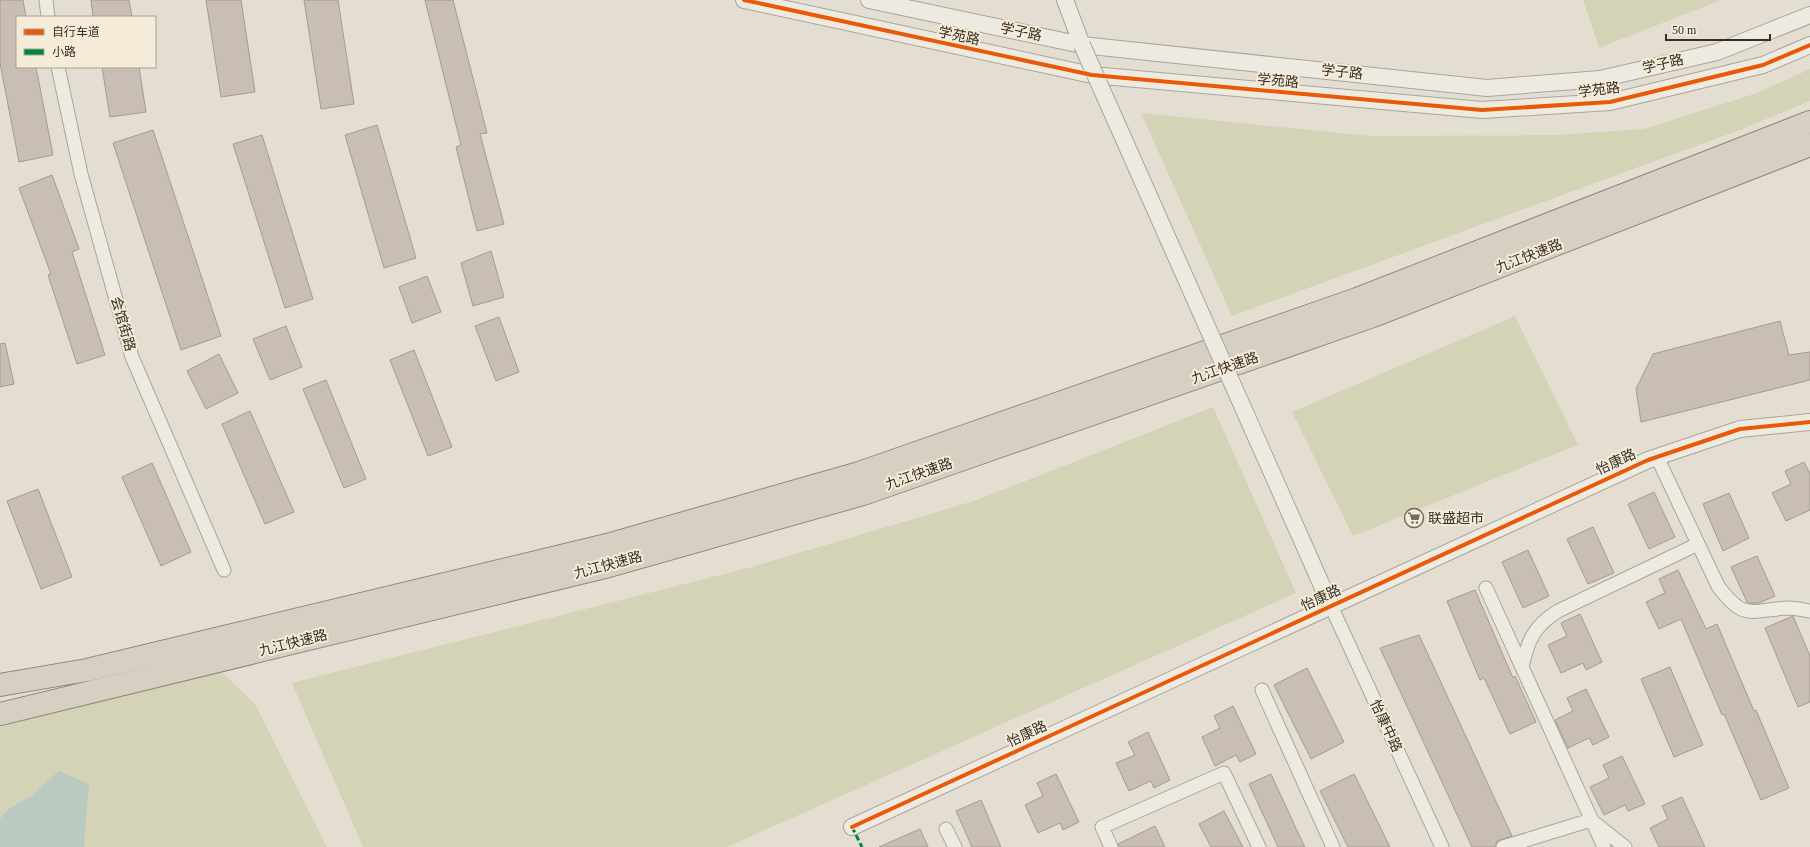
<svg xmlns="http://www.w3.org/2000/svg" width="1810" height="847" font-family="'Times New Roman','Noto Sans SC',serif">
	<rect width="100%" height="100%" fill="#e4ded2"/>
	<path fill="#d4d3b5" d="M1583,0H1721L1599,48Z
		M1810,69V101L1740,130L1232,316L1141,113L1370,136L1556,135L1644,129L1757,93Z
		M1515,316L1578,445L1353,536L1292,412Z
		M1213,407L1296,593L727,847H363L292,683L752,567L977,500Z
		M203,654L255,704L327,847H0V727L13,719Z"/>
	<path fill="#bbcac1" d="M59,771L89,784L84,844L85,847H0V819L7,810L32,795Z"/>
	<path fill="#c8beb3" stroke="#a59a90" d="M0,0H23L26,17H17V67H36L53,155L19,162L0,63Z
		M91,0H129L132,17H93Z
		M206,0H241L255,92L221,97Z
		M304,0H338L354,104L321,109Z
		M425,0H453L487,133L480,134L504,224L477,231L456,147L461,145Z
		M102,67H139L146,112L110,117Z
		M377,125L416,258L384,268L345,135Z
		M153,130L221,336L181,350L113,143Z
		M262,135L313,299L285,308L233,144Z
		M52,175L79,249L72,252L105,355L77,364L48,275L51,274L19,188Z
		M491,251L504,297L473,306L461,263Z
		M427,276L441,312L412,323L399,287Z
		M499,317L519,372L496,381L475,326Z
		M1780,321L1789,355L1810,352V380L1641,422L1636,389L1653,354Z
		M286,326L302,367L270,380L253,339Z
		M5,343L14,384L0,387V344Z
		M414,350L452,447L428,456L390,360Z
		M219,354L238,393L206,409L187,371Z
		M326,380L366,479L344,488L303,389Z
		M250,411L294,512L265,524L222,424Z
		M1804,462L1810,474V510L1786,521L1772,493L1791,484L1785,471Z
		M152,463L191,552L161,566L122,477Z
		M38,489L72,577L41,589L7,501Z
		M1654,492L1675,537L1649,549L1628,504Z
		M1729,493L1749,538L1723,551L1703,504Z
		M1593,527L1614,573L1588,584L1567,539Z
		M1528,550L1549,596L1523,608L1502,562Z
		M1757,556L1775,596L1759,603H1750L1747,602L1731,567Z
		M1678,570L1706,629L1717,624L1754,711L1756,710L1789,788L1761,800L1724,714L1722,715L1681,619L1659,629L1646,602L1665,593L1659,579Z
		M1475,590L1513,678L1515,676L1536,722L1510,734L1484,678L1480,680L1447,601Z
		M1580,614L1602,662L1586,670L1583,663L1561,673L1548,645L1567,636L1561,623Z
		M1793,616L1810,656V702L1798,707L1765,628Z
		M1419,635L1512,836L1497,841L1495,847H1472L1380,648Z
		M1670,667L1703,745L1674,757L1641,679Z
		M1307,668L1344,742L1311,759L1274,685Z
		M1586,689L1609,737L1593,745L1589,738L1568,748L1555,720L1573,711L1567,698Z
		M1233,706L1256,754L1240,762L1236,755L1215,766L1202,737L1220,728L1214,716Z
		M1148,732L1170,780L1154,788L1151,781L1129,791L1116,763L1135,755L1128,742Z
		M1622,756L1645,804L1628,811L1625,805L1604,815L1590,787L1609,778L1603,765Z
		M1056,774L1079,822L1063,830L1060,823L1038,833L1025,805L1043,796L1037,783Z
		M1271,774L1300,837L1305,847H1278L1249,784Z
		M1354,774L1390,847H1348L1320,791Z
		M1682,797L1705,847H1659L1650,828L1668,819L1662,806Z
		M981,800L1001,847H972L956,811Z
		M1224,811L1243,847H1211L1199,824Z
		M1155,826L1165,847H1119L1118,844Z
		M920,829L928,847H879Z"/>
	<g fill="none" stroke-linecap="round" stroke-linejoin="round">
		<g stroke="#aaa49a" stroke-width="15">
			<path id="minor" d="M46,0L48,17
				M58,67L81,174L132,357L224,570
				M1657,457L1718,586C1745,622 1750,610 1788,608C1795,608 1803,610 1810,611
				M1486,588L1604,847
				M1331,606L1442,847
				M1522,667C1528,640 1534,626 1558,611L1698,544
				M1262,690L1333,847
				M946,829L955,847
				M1111,847L1102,827L1224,773L1259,847
				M1503,847L1591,820L1625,847"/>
		</g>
		<g stroke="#aaa49a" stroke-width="18">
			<path id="tertiary" d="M744,0L1092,75L1482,110L1610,102L1763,65L1810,45
				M869,0L1082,45L1487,88L1600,79L1717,52L1810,15
				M1065,0L1082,45
				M852,827L1648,460L1740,429L1810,422"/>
		</g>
		<g stroke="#908981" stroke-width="24">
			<path id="motorway" d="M0,685L87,670L607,545L859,473L1357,299L1810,122
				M0,714L609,566L863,494L1373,316L1810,145"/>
		</g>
		<use href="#minor" stroke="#edeae2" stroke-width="13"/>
		<use href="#tertiary" stroke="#edeae2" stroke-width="16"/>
		<use href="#motorway" stroke="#d7cfc2" stroke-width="22"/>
		<g stroke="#aaa49a" stroke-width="18" stroke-linecap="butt">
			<path id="tertiary-bridge" d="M1082,45L1331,606"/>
		</g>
		<use href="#tertiary-bridge" stroke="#edeae2" stroke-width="16"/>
		<path stroke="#00873e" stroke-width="3" stroke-dasharray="6 3" stroke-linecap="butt" d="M852,827L862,847"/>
		<g stroke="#f4ecd9" stroke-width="6">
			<path id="cycleway" d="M744,0L1092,75L1482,110L1610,102L1763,65L1810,45
				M852,827L1648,460L1740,429L1810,422"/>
		</g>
		<use href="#cycleway" stroke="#e8590c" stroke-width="4"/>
	</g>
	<defs>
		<g id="supermarket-ring" transform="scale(1)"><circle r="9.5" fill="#f4ecd9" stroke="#756b60" stroke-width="1.5"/><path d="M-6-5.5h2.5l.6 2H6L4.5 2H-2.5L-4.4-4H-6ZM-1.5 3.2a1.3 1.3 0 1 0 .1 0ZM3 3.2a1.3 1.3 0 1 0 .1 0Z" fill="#756b60"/></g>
	</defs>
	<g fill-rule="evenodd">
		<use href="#supermarket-ring" x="1414" y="518"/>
	</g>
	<g text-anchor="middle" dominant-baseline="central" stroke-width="4" stroke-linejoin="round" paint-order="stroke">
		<g font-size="14" fill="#392d22" stroke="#f4ecd9">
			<text transform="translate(1021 32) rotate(12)">学子路</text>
			<text transform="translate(959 36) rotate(12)">学苑路</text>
			<text transform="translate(1663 64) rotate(-13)">学子路</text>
			<text transform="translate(1342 72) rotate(6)">学子路</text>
			<text transform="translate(1278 81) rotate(5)">学苑路</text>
			<text transform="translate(1599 90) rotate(-7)">学苑路</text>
			<text transform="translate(1529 256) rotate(-21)">九江快速路</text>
			<text transform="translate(123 324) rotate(74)">会馆街路</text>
			<text transform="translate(1225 368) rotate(-19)">九江快速路</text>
			<text transform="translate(1616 462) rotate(-25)">怡康路</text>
			<text transform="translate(919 474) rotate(-19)">九江快速路</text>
			<text transform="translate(608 565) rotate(-15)">九江快速路</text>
			<text transform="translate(1321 598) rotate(-25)">怡康路</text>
			<text transform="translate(293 643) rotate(-14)">九江快速路</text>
			<text transform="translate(1386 726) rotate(65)">怡康中路</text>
			<text transform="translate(1027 734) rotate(-25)">怡康路</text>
		</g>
		<g font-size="14" fill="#392d22" stroke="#f4ecd9" text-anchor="start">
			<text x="1428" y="518">联盛超市</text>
		</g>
	</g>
	<rect x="16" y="16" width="140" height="52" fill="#f4ecd9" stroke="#a9a090"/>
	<rect x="24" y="29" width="20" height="6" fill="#e8590c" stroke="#a9a090"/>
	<text x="52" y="36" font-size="12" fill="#392d22">自行车道</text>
	<rect x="24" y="49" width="20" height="6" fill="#00873e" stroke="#a9a090"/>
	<text x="52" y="56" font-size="12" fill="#392d22">小路</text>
	<path d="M1666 34v6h104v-6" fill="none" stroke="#392d22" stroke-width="2"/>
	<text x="1672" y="34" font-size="12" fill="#392d22" stroke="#f4ecd9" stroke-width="3" paint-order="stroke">50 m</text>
</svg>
